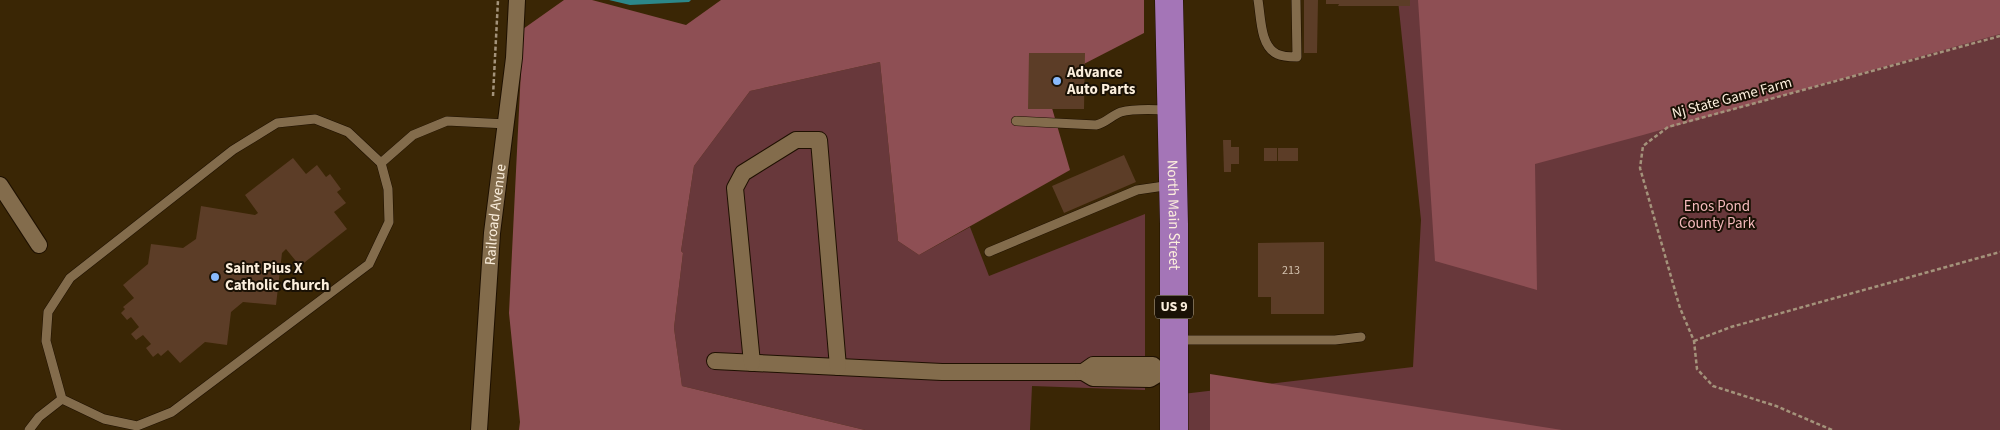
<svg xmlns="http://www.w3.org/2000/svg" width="2000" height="430" font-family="'Source Sans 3',sans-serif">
	<rect width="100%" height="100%" fill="#3a2605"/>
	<path fill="#68383b" d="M1398,0H2000V430H1174V395L1413,367L1421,220Z
		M880,62L898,241L919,255L970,227L989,276L1145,214V390L1032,386L1030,430H865L682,386L674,328L683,253L681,251L694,166L750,91Z"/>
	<path fill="#8e4f54" d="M564,0H592L686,25L721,0H1144V33L1045,84L1070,170L919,255L898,241L880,62L750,91L694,166L681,251L683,253L674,328L682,386L865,430H519L520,422L509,313L523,29Z
		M1418,0H2000V34L1643,135L1535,164L1537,290L1435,261Z
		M1210,374L1562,430H1210Z"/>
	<path fill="#2c8789" d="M609,0H691L689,2L630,5Z"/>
	<path fill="#5c3d27" d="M1304,0H1318L1317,53H1304Z
		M1326,0H1410V6H1338L1339,4H1326Z
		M1029,53H1085L1084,109H1028Z
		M1223,140H1231V147H1239V164H1231V172H1224Z
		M1264,148H1277V161H1264Z
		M1278,148H1298V161H1278Z
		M1124,155L1136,182L1064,213L1052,186Z
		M293,158L306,174L317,165L326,177L330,174L341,189L337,192L346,203L334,212L347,229L300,266L286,249L282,253L276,305L243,302L231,312L227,345L205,342L180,363L168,350L161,356L158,353L153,357L146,348L151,344L143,335L136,340L131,334L139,327L131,317L127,320L121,313L125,309L123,307L134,298L123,285L148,264L151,244L183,248L196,239L201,206L255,215L258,213L245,195Z
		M1324,242V314H1271V297H1258V243Z"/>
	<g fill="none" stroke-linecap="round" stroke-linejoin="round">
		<g stroke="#1e1000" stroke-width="10">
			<path id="lane" d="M1258,0C1261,17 1260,46 1277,54C1283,57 1291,57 1297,57L1296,0
				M315,119L348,132L381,163L388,189L389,222L369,264L172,412L137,426L104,419L62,399L46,341L48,312L70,278L233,150L277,123Z
				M1016,121L1096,125C1106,123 1112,115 1121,112C1136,108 1154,110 1170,110
				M381,163L413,135L447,121L507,124
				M989,252L1137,190L1171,185
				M1176,340H1335L1361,337
				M29,430L39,417L62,399"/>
		</g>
		<g stroke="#1e1000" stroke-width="18">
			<g id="street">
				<path d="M0,185L39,245"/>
				<path d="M715,361L942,372H1083"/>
				<path d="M752,363L735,188L743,173L796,140H819L838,367"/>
				<path d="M1160,373L1153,365H1093L1083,372L1093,378L1150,379L1160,373L1174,372"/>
				<path id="s1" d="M479,430L492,233L514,58L517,0"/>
			</g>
		</g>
		<g stroke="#1e1000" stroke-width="29">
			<g id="highway">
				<path id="s2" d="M1169,0L1174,224V430"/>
			</g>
		</g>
		<path stroke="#a4937b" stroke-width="2.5" stroke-dasharray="4 2.5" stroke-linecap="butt" d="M493,96L498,0
			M1694,341L1731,327L2000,252
			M1832,430L1776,406L1713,386L1697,369L1694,341L1680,308L1640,168L1643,146L1668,127L2000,36"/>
		<use href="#lane" stroke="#836c4c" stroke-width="9"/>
		<use href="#street" stroke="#836c4c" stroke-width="16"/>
		<use href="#highway" stroke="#a475b7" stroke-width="28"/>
	</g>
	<g fill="#89bafc" stroke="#1a1105" stroke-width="2">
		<circle cx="1057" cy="81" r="5"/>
		<circle cx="215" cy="277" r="5"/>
	</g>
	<g text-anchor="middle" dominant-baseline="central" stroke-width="4" stroke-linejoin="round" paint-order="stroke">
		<g font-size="12" fill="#d3c2af">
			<text x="1291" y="270">213</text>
		</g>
		<rect fill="#1a1105" stroke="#b8ac9c" stroke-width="1" x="1155" y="295.5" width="38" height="23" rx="4"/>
		<g font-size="14" font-weight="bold" fill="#fbeedc">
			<text x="1174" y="307">US 9</text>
		</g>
		<g font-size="15" font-weight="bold" fill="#fbeedc" stroke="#1a1105" text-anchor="start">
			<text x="1067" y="72">Advance<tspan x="1067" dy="17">Auto Parts</tspan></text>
			<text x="225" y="268">Saint Pius X<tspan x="225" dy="17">Catholic Church</tspan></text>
		</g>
		<g font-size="15" fill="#fbeedc" stroke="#1a1105">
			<text transform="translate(1732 98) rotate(-15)">Nj State Game Farm</text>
			<text stroke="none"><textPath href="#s1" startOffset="216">Railroad Avenue</textPath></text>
			<text stroke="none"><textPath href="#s2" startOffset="215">North Main Street</textPath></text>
		</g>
		<g font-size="15" fill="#f5babc" stroke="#1a1105">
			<text x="1717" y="206">Enos Pond<tspan x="1717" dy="17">County Park</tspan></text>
		</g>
	</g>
</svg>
